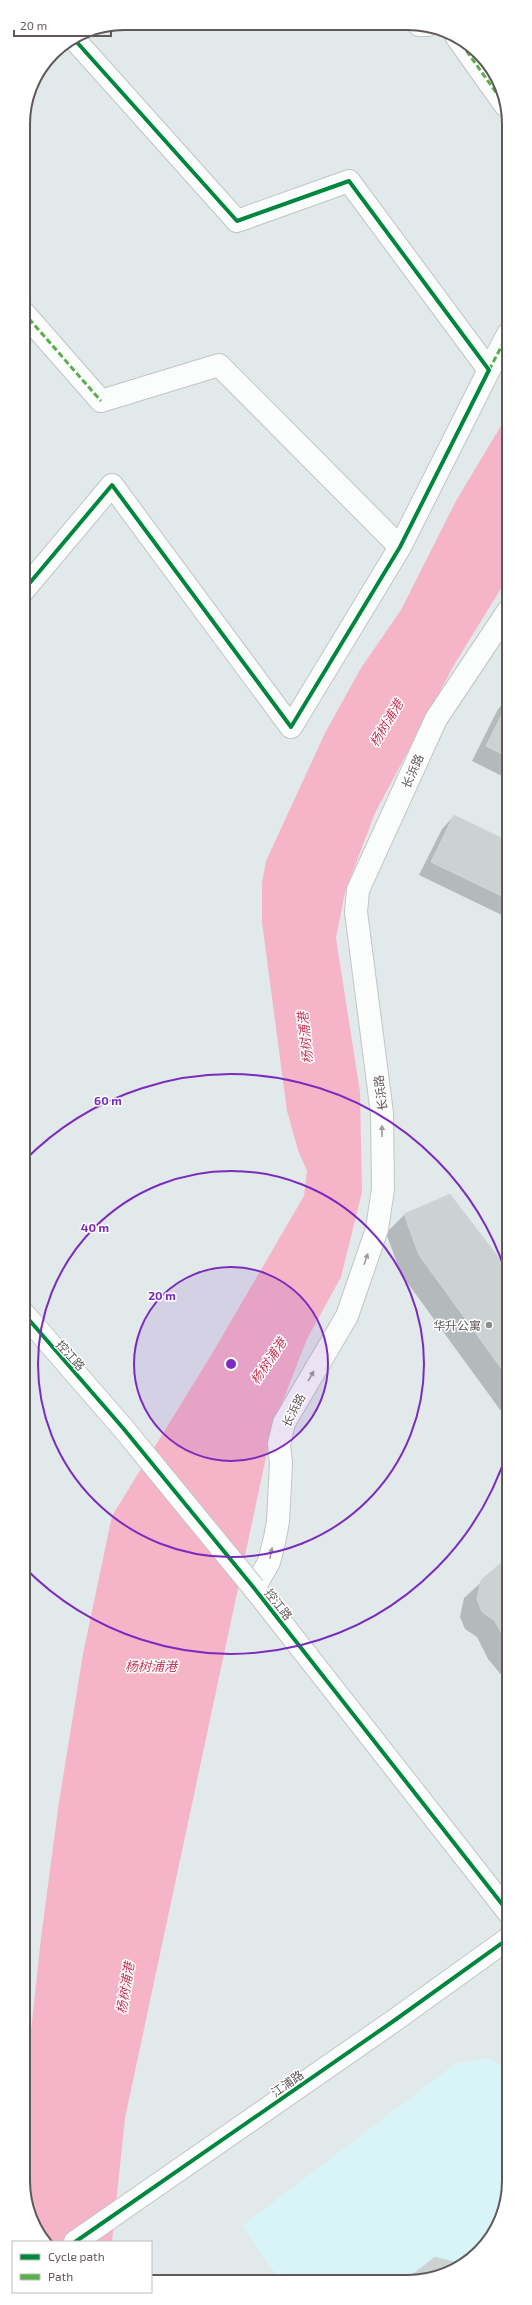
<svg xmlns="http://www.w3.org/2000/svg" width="532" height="2305" font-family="'Exo 2','Noto Sans SC',sans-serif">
	<rect width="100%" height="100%" fill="#e2e9ea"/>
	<path fill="#d9f4f6" d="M489,2058L509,2070V2187L501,2219L484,2248L453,2271L421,2281H281L242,2226L455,2064Z"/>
	<path fill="#f6b4c8" d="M508,414V577L454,665L375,813L345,892L336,938L360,1092L362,1192L341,1277L307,1339L272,1429L125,2118L112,2242H46L24,2194V2096L41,1938L59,1802L83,1654L112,1516L210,1357L304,1196L307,1171L298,1150L287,1111L262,922V883L266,861L325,733L361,668L401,610L456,501Z"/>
	<path fill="#0003" d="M508,699V779L472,761L498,709Z
		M454,816L508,842V918L419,875L442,829Z
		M449,1195L509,1273V1422L401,1274L386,1233L404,1215Z
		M509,1557V1684L488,1659L477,1637L465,1629L460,1617L464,1598Z
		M436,2259L460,2266L453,2271L421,2281H407Z"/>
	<path fill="#ccd1d1" stroke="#d1d8d9" d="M508,702V757L486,746Z
		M454,815L508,841V899L431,862Z
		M450,1194L509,1271V1379L419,1255L404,1214Z
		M509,1556V1646L494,1620L482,1612L477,1599L481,1580Z
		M435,2257L462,2264L453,2271L421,2281H404Z"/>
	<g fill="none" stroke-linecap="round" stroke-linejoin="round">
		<g stroke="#c3c5c5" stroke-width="24">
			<path id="minor" d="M419,25H428
				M456,36L505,105
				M23,312L101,401L219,365L400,547
				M489,370L508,334
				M23,591L112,485L291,727L400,547L489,370L349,181L237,221L74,39
				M254,1588L269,1562L275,1538L278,1521L281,1463L279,1444L284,1423L347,1316L377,1229L383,1189L382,1113L356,912L358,890L436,719L508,611"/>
		</g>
		<g stroke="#c4c5c6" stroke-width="24">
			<path id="secondary" d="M24,1314L123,1428
				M254,1588L509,1913
				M75,2242L395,2020L509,1938"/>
		</g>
		<use href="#minor" stroke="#fbfcfc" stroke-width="22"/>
		<use href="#secondary" stroke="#fbfcfc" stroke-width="22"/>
		<g stroke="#c4c5c6" stroke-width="24" stroke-linecap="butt">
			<path id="secondary-bridge" d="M123,1428L254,1588"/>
		</g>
		<use href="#secondary-bridge" stroke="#fbfcfc" stroke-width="22"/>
		<path stroke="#59af49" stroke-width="3" stroke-dasharray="6 3" stroke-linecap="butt" d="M419,25H428
			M456,36L505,105
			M23,312L101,401
			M489,370L508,334"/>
		<g stroke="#fff" stroke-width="6">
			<path id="cycleway" d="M23,591L112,485L291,727L400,547L489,370L349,181L237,221L74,39
				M24,1314L123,1428L254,1588L509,1913
				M75,2242L395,2020L509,1938"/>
		</g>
		<use href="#cycleway" stroke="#00873e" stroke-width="4"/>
	</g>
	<defs><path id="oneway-solid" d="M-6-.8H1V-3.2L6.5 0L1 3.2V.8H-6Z"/></defs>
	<g fill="#9f9a9b">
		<use href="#oneway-solid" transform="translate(382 1131) rotate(-90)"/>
		<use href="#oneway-solid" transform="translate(366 1259) rotate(-71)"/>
		<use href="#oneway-solid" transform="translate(311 1376) rotate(-60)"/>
		<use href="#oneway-solid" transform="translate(271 1553) rotate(-78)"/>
	</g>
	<circle cx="231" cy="1364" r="97" fill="#7b2cbf" fill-opacity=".12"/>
	<g fill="none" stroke="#7b2cbf" stroke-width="2">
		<circle cx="231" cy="1364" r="97"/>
		<circle cx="231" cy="1364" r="193"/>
		<path d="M508 1449A290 290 0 0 1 24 1567M24 1161A290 290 0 0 1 508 1279"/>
	</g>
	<circle fill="#8e8b8c" stroke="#fff" stroke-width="1.5" cx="489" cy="1325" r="4"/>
	<g text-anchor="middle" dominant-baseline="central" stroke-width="3" stroke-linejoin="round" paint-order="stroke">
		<g font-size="12" fill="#61585a" stroke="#fff">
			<text transform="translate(412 771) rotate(-66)">长浜路</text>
			<text transform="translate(380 1093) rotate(-97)">长浜路</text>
			<text transform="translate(71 1355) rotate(48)">控江路</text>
			<text transform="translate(293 1410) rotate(-63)">长浜路</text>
			<text transform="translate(279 1604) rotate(52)">控江路</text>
			<text transform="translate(287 2083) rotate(-35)">江浦路</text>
		</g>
		<g font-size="12" fill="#61585a" stroke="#fff" text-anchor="end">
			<text x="481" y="1325">华升公寓</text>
		</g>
		<g font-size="13" font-style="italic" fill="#c83958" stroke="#fff">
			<text transform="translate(386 723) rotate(-59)">杨树浦港</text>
			<text transform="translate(305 1038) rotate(-96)">杨树浦港</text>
			<text transform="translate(268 1361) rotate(-56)">杨树浦港</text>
			<text x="151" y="1666">杨树浦港</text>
			<text transform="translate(125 1988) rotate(-81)">杨树浦港</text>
		</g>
	</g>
	<path d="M0 0H532V2305H0ZM124 30H408A94 94 0 0 1 502 124V2181A94 94 0 0 1 408 2275H124A94 94 0 0 1 30 2181V124A94 94 0 0 1 124 30Z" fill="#fff" fill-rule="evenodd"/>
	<path fill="none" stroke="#61585a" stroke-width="2" d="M124 30H408A94 94 0 0 1 502 124V2181A94 94 0 0 1 408 2275H124A94 94 0 0 1 30 2181V124A94 94 0 0 1 124 30Z"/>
	<circle cx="231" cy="1364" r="6" fill="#7b2cbf" stroke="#fff" stroke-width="2"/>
	<g font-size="12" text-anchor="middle" font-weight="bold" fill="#7b2cbf" stroke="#fff" stroke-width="3" stroke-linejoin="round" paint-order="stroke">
		<text x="108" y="1105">60 m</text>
		<text x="95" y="1232">40 m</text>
		<text x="162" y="1300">20 m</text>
	</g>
	<rect x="12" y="2241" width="140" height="52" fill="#ffffff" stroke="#c0bcbd"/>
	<rect x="20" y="2254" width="20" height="6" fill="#00873e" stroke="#c0bcbd"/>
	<text x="48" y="2261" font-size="12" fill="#61585a">Cycle path</text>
	<rect x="20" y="2274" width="20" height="6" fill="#59af49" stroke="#c0bcbd"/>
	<text x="48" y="2281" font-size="12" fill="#61585a">Path</text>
	<path d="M14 30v6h97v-6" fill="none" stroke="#61585a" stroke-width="2"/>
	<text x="20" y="30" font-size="12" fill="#61585a" stroke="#ffffff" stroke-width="3" paint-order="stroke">20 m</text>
</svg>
